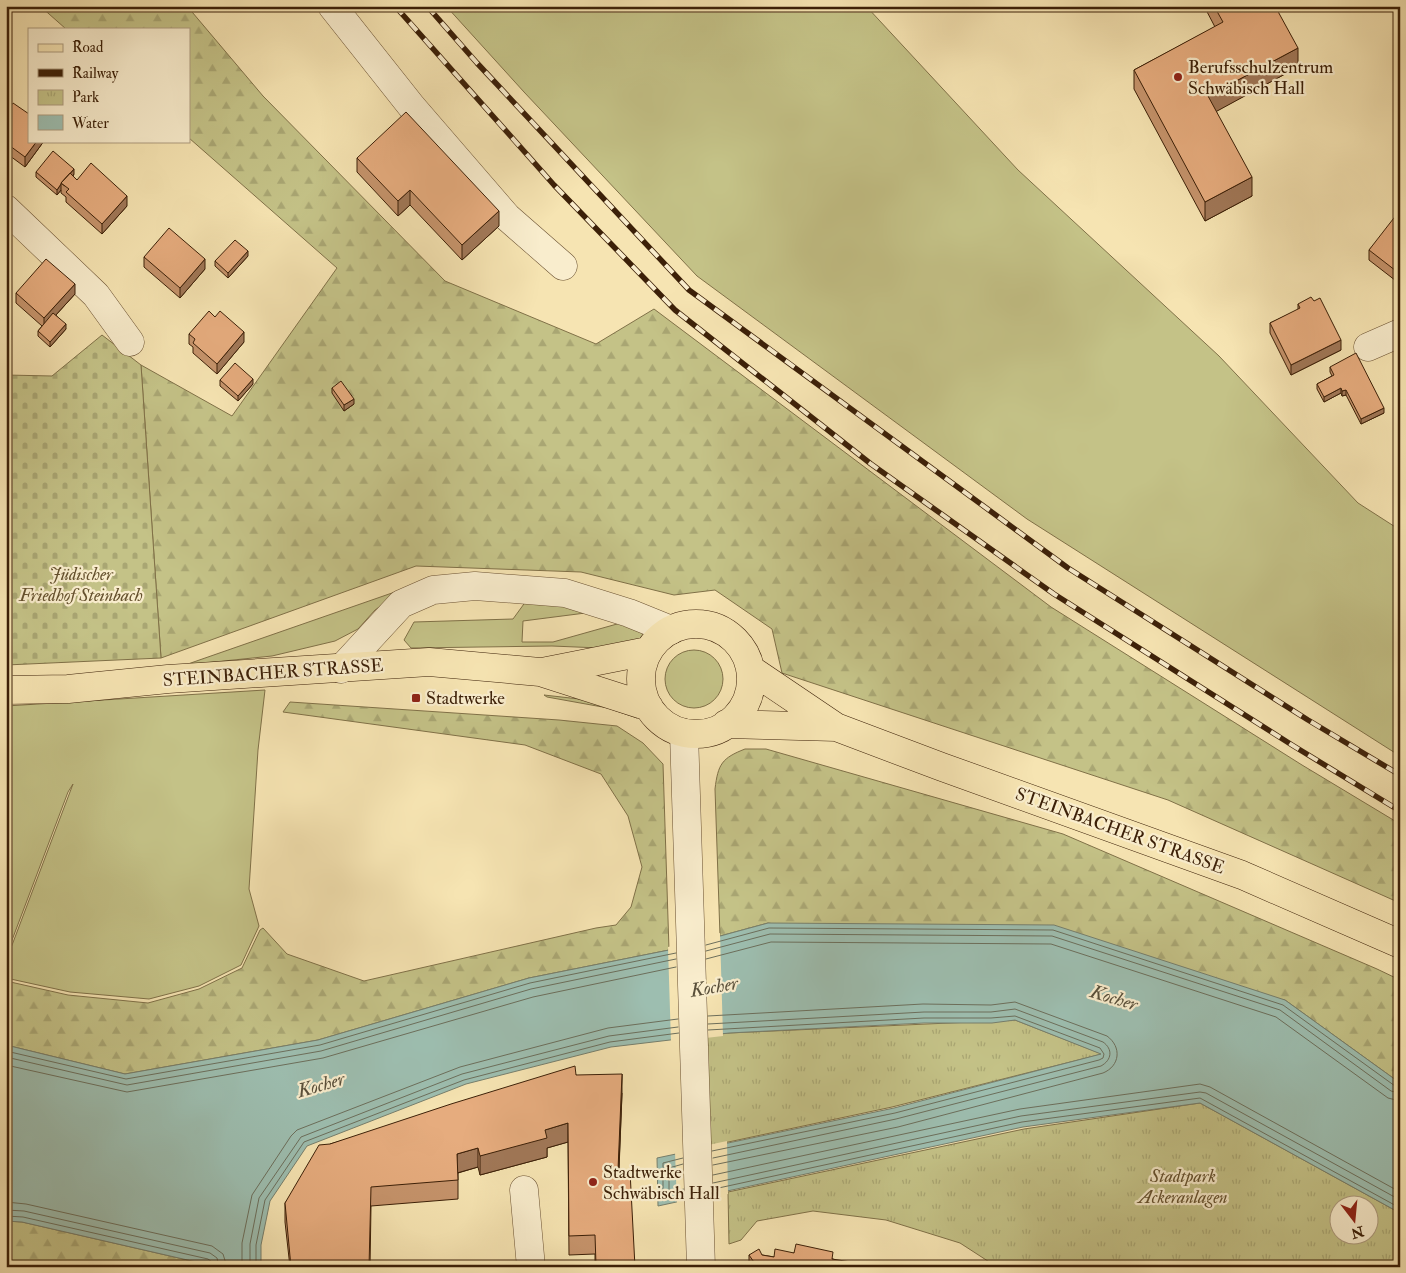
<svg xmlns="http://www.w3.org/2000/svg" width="1406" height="1273" font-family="'IM FELL Double Pica',serif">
	<defs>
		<pattern id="forest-firs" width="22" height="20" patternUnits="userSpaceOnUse" patternTransform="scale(1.25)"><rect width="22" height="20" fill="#c4c287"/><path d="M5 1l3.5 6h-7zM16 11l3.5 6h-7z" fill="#a9a673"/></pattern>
		<pattern id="cemetery-stones" width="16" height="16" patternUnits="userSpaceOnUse" patternTransform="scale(1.25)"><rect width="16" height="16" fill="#c4c287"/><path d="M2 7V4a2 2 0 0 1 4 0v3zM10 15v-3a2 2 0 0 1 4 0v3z" fill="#a9a673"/></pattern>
		<pattern id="park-tufts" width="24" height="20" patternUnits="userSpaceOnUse" patternTransform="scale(1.25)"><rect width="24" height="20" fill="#c4c287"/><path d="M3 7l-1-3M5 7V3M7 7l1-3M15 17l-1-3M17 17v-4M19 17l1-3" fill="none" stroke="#a9a673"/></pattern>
	</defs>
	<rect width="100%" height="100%" fill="#f6e4b2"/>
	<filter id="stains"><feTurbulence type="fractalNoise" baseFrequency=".004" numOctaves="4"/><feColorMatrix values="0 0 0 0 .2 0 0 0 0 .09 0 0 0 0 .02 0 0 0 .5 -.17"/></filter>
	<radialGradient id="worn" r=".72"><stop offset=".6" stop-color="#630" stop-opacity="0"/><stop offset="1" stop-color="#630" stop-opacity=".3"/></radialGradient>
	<path fill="#c4c287" stroke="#807148" d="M446,6H866L1018,170L1219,356L1358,503L1400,530V756L1027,519L697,276L524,92Z
		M415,585L392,598L375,610L358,629L335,641L272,656L185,665Z
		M529,597L601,611L523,621L522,642H553L617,624L620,616L644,632L643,639L600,648L552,646L411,648L404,640L414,622L513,619Z
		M665 679a29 29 0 1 1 58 0a29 29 0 1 1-58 0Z
		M265,690L258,750L249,889L259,926L241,965L199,986L149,999L70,992L6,978V961L73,784L68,792L6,956V706Z
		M544,695L614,703L637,718L608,708L547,697Z"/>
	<path fill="url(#forest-firs)" stroke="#807148" d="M40,6H187L263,96L445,281L596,344L654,309L1051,607L1302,765L1400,824V903L1168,800L782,673L772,629L715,590L674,595L581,572L416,566L161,658L141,365L232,416L337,268L189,138V29H66Z
		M290,702L559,720L617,726L643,743L663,764L669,950L529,978L318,1040L125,1074L6,1045V981L68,995L148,1003L199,989L242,968L260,930L263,928L287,954L364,981L596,928L616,925L631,907L642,867L628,816L601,774L525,745L283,712Z
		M745,749H766L1063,834L1377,969L1400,980V1083L1285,1000L768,923L720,936L715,789C718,764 722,758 745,749Z
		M6,1221L22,1222L218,1267H6Z"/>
	<path fill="url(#cemetery-stones)" stroke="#807148" d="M102,335L141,365L161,658L6,665V375L52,376Z"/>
	<path fill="url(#park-tufts)" stroke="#807148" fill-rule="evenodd" d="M1015,1020L1102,1054L892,1107L691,1150L688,1037L729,1033Z
		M1200,1103L1400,1213V1267H997L960,1243L886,1220L813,1211L757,1221L741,1240L729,1244L728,1192L1024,1129ZM1338,1206H1368V1236H1338Z"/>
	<path fill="#9dbeb0" stroke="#767f6d" d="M768,923L1054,925L1285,1000L1400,1083V1213L1200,1103L1023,1127L658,1206L657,1158L894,1108L1101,1054L1015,1020L992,1023H924L729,1033L611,1047L466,1084L307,1146L270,1201L261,1245V1267H218L22,1222L6,1221V1045L125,1074L318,1040L529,978L669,950Z"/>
	<path fill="#f6e4b2" d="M720,933L723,1036L671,1042L668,947Z
		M727,1141L728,1194L677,1205L675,1152Z"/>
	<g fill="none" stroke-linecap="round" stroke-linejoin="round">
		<path stroke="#6c6f5c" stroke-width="1" d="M706,945L769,928L1053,930L1283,1005L1395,1086L1400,1087
			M706,951L770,934L1052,936L1280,1010L1391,1091L1400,1093
			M706,959L771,942L1051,944L1276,1017L1388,1098L1400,1101
			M708,1016L923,1004L991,1005L1015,1002L1107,1036C1122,1047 1120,1066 1103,1073L898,1127L713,1165
			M708,1024L924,1012H991L1015,1009L1103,1042C1113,1049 1112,1060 1101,1066L896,1119L713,1158
			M708,1030L924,1018H991L1015,1016L1100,1048L1104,1054L1103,1058L1099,1060L895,1113L712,1151
			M6,1051L126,1079L320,1045L530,983L676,953
			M6,1057L127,1085L321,1051L531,989L676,959
			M6,1065L127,1092L323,1058L533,997L676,967
			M683,1158L663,1163V1197L666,1199L684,1196
			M683,1164L669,1168V1189L672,1192L684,1189
			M713,1175L1020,1109L1200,1084L1210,1087L1400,1192
			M713,1183L1021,1116L1200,1092L1206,1093L1400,1200
			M714,1189L1022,1122L1200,1098L1400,1208
			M6,1202L26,1204L212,1246L223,1254L227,1267
			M6,1210L24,1211L210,1253L217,1258L219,1267
			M6,1216L23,1217L208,1259L212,1262L213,1267
			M242,1267V1243L252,1195L291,1136L297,1130L460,1067L608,1028L678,1019
			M250,1267V1244L259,1198L301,1137L462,1074L609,1036L678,1027
			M256,1267V1245L265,1200L304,1142L464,1080L610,1042L679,1033"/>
		<g stroke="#6a5132" stroke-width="29">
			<path id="minor" d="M332,6L412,107L507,217L563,266
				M6,209L96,295L130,342
				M1368,347L1400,333
				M341,669L401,604L433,590L475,586L565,593L629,613L671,630
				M684,733L701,1267
				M524,1190L531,1267"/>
		</g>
		<g stroke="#3c2008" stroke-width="29">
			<path id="major" d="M641 679a55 55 0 1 1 110 0a55 55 0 1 1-110 0Z
				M750,669L836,727L942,767L1242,875L1400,944
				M542,672L648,651
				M6,690L68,689L168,679L429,662L540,672L649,707
				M726,724L836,727"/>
		</g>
		<use href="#minor" stroke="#f9edcd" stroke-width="28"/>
		<use href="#major" stroke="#f6e4b2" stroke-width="28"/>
		<g stroke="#3c2008" stroke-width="5.5">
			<path id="rail" d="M395,6L554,185L675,310L871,464L1054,594L1292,745L1400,811
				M427,6L477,63L689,290L1068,568L1308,720L1400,775"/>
		</g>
		<use href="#rail" stroke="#f9edcd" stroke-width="4" stroke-dasharray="11" stroke-linecap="butt"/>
	</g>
	<path fill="#c6946c" stroke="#3c2008" d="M1204,6H1275L1298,67L1216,111L1252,196L1205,221L1134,89V70L1215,27Z
		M6,113L29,141H44L25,167L6,153Z
		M357,158L499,226L462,260L410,205L398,216L357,172Z
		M36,172L74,174L73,176L77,180L127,206L102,234L66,202V197L61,193V190L57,195L36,177Z
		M1400,216V284L1369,260V250Z
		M248,256L228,278L215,266V261Z
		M144,257L205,269L180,298L144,267Z
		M16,293L75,294L56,315L66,329L50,347L38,336V331L42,326L16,303Z
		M1298,304L1341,350L1291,375L1270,333V323L1298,310Z
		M189,334L244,342L217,374L193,353V347L189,344Z
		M1330,367L1384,413L1361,424L1346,395L1342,396L1341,393L1324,402L1317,389V384L1332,376L1330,372Z
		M220,380L253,384L238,401L220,386Z
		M332,388L354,404L344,411L332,393Z
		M576,1075L622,1093L619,1170L595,1265V1254L569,1255L568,1142L547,1148V1157L480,1175L478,1167L458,1173V1199L371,1206L370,1267H290L285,1222V1203L330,1144Z
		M794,1253L833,1259L851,1267H749V1255H762L774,1257Z"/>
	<path fill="#a17858" stroke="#3c2008" d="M1298,48V67L1208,116V96Z
		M37,141H44L25,167V157Z
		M74,169V174L65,186L62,184Z
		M1252,177V196L1205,221V202Z
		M61,184V190L57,195V190Z
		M410,190V205L398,216V201Z
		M127,196V206L102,234V224Z
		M499,211V226L462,260V245Z
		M10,246V256L6,261V251Z
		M248,251V256L228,278V273Z
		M205,259V269L180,298V288Z
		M75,284V294L44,328V318Z
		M66,324V329L50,347V342Z
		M244,332V342L217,374V364Z
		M1341,340V350L1291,375V365Z
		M253,379V384L238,401V396Z
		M1341,388V393L1324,402V397Z
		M1346,390V395L1342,396V391Z
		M354,399V404L344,411V405Z
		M1384,408V413L1361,424V419Z
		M622,1074V1093L618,1189V1170Z
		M568,1123V1142L547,1148V1157L480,1175V1156L545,1130Z
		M478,1148V1167L457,1173V1154Z"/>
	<path fill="#e6ac7e" stroke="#3c2008" d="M1214,6H1275L1298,48L1208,96L1252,177L1205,202L1134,70L1223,22Z
		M13,103L29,114V141H37L25,157L6,143V113Z
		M406,112L499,211L462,245L410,190L398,201L357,158Z
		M53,151L74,169L61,183V184L57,190L36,172Z
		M91,163L127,196L102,224L66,192L69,189L61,183L70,173L77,180Z
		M1397,214L1400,216V274L1369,250Z
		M169,228L205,259L180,288L144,257Z
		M235,240L248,251L228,273L215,261Z
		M6,242L10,246L6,251Z
		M46,259L75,284L44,318L16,293Z
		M1311,297L1314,301L1320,298L1341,340L1291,365L1270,323L1300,308L1298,304Z
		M209,311L215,317L220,311L244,332L217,364L193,343L195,339L189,334Z
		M53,313L66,324L50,342L38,331Z
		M1356,353L1384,408L1361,419L1346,390L1342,391L1341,388L1324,397L1317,384L1334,375L1330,367Z
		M235,363L253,379L238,396L220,380Z
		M341,381L354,399L344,405L332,388Z
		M575,1066L576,1075L622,1074L618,1170L630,1171L635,1267H582L596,1265L595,1235L569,1236L568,1123L545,1130L547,1138L480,1156L478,1148L457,1154L458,1180L371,1187L369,1267H291L285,1203L319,1145L330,1144L451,1104Z
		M796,1244L833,1252L832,1259L851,1262L850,1267H755L756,1265L749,1255L759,1249L762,1255L774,1257L775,1249L794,1253Z"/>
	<g fill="#8f2418" stroke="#f9edcd" stroke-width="2">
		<circle cx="1178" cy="77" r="5"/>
		<rect x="411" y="693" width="10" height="10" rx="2.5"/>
		<circle cx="593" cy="1182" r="5"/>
	</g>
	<g text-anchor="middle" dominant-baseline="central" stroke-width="4.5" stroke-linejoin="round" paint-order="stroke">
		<g font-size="18" fill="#3c2008" stroke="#f9edcd" text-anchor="start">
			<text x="1188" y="67">Berufsschulzentrum<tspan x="1188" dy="21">Schwäbisch Hall</tspan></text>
			<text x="426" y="698">Stadtwerke</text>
			<text x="603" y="1172">Stadtwerke<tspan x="603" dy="21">Schwäbisch Hall</tspan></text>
		</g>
		<g font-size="18" font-style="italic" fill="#65512e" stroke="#f9edcd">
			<text x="81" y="574">Jüdischer<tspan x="81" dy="21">Friedhof Steinbach</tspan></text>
			<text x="1183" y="1176">Stadtpark<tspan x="1183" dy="21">Ackeranlagen</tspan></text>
		</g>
		<g font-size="18" fill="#3c2008" stroke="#f9edcd">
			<text transform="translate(273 673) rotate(-4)">STEINBACHER STRASSE</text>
			<text transform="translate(1120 831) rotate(20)">STEINBACHER STRASSE</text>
		</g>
		<g font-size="19" font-style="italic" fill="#594f3a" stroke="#f9edcd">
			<text transform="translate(714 987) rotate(-10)">Kocher</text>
			<text transform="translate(1114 998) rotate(17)">Kocher</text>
			<text transform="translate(321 1085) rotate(-16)">Kocher</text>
		</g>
	</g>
	<rect width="1406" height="1273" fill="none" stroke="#f6e4b2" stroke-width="25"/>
	<rect x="8" y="8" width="1391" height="1258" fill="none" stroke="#3c2008" stroke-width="2.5"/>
	<rect x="12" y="12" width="1381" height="1248" fill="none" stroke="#3c2008"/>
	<rect x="28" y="28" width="162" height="115" fill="#f9edcd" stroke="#ad9b7e"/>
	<rect x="38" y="44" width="25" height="8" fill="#f6e4b2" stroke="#ad9b7e"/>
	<text x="72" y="52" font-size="15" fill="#3c2008">Road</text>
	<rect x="38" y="69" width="25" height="8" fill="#3c2008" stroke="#ad9b7e"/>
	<text x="72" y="78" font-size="15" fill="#3c2008">Railway</text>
	<rect x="38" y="90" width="25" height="15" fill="url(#park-tufts)" stroke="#ad9b7e"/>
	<text x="72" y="102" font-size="15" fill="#3c2008">Park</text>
	<rect x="38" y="115" width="25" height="15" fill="#9dbeb0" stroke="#ad9b7e"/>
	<text x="72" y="128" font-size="15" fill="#3c2008">Water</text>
	<g transform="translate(1354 1220) rotate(164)"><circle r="24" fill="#f9edcd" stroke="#ad9b7e"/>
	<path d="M0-4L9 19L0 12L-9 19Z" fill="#8f2418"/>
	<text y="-8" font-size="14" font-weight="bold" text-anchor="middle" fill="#3c2008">N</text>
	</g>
	<rect width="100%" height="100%" filter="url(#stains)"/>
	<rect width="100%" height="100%" fill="url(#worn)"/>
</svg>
